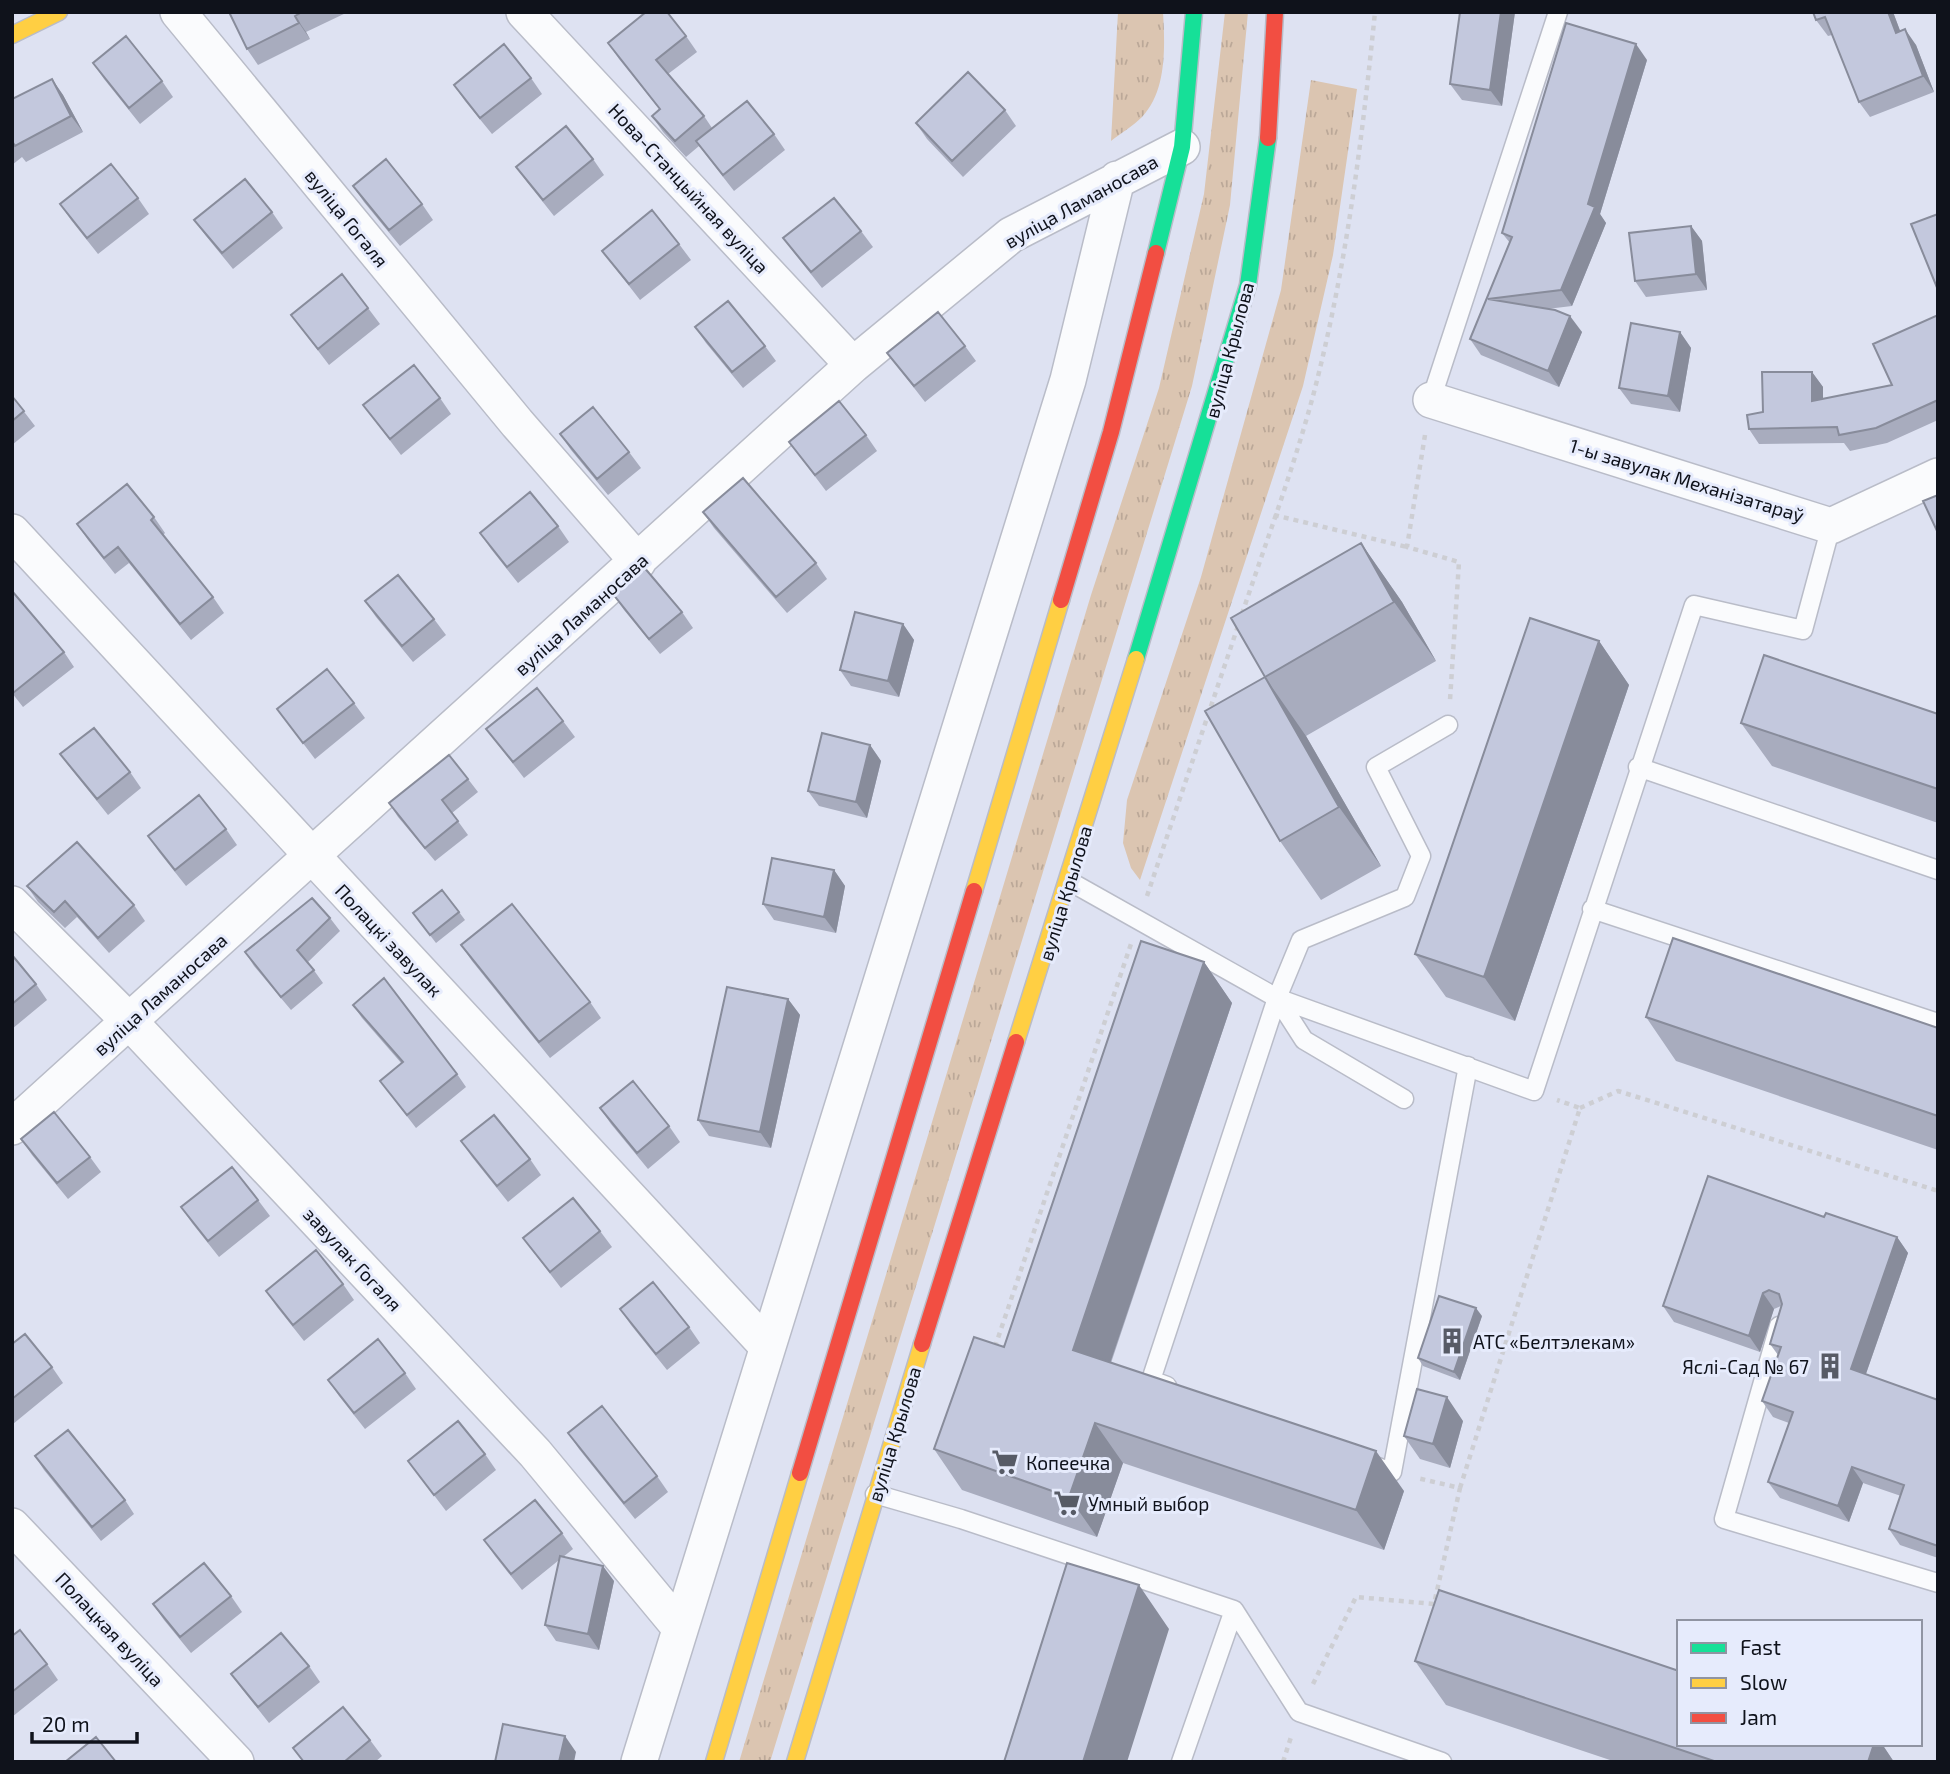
<svg xmlns="http://www.w3.org/2000/svg" width="1950" height="1774" font-family="'Exo 2',sans-serif">
	<defs>
		<pattern id="grass-tufts" width="24" height="20" patternUnits="userSpaceOnUse" patternTransform="scale(1.75)"><rect width="24" height="20" fill="#dbc5b1"/><path d="M3 7l-1-3M5 7V3M7 7l1-3M15 17l-1-3M17 17v-4M19 17l1-3" fill="none" stroke="#bba898"/></pattern>
	</defs>
	<rect width="100%" height="100%" fill="#dee2f2"/>
	<path fill="url(#grass-tufts)" d="M1118,12H1163C1165,46 1167,91 1142,117C1133,126 1121,133 1111,141Z
		M1225,12H1248L1230,205L1192,386L770,1762H739L1091,595L1159,388L1204,194Z
		M1311,80L1357,89L1333,255L1303,386L1140,880L1131,868L1123,843L1127,800L1201,577L1281,290Z"/>
	<g fill="none" stroke-linecap="round" stroke-linejoin="round">
		<g stroke="#b9bcc8" stroke-width="21">
			<path id="lane" d="M1431,400L1558,12
				M1638,767L1938,870
				M1069,881L1277,998L1534,1091L1694,605L1803,630L1831,526
				M1592,909L1938,1023
				M1277,998L1304,1040L1404,1099
				M1779,1326L1724,1519L1938,1583
				M1167,1386L1151,1380L1277,998L1301,940L1405,897L1421,856L1376,767L1448,725
				M1369,1464L1392,1472L1468,1066
				M875,1494L961,1519L1234,1610L1181,1762
				M1234,1610L1299,1712L1442,1762"/>
		</g>
		<g stroke="#b9bcc8" stroke-width="38">
			<path id="street" d="M178,12L517,423L638,562
				M524,12L853,365
				M1431,400L1831,526L1938,476
				M12,532L767,1346
				M12,904L129,1021L535,1453L680,1628
				M12,1127L853,365L1011,235L1182,147
				M12,1526L236,1762
				M639,1762L1068,380L1117,179"/>
		</g>
		<g stroke="#b9bcc8" stroke-width="19">
			<path id="fast" d="M1156,253L1182,147L1194,12
				M1136,659L1248,285L1268,138"/>
		</g>
		<g stroke="#b9bcc8" stroke-width="19">
			<path id="slow" d="M12,35L59,12
				M974,891L1061,600
				M1016,1042L1136,659
				M714,1762L800,1473
				M795,1762L922,1344"/>
		</g>
		<g stroke="#b9bcc8" stroke-width="19">
			<path id="jam" d="M1268,138L1275,12
				M1061,600L1111,432L1156,253
				M922,1344L1016,1042
				M800,1473L974,891"/>
		</g>
		<path stroke="#cdced3" stroke-width="4.5" stroke-dasharray="5 5" stroke-linecap="butt" d="M1425,435L1407,547L1459,562L1450,700
			M1274,515L1407,547
			M1242,614C1266,542 1293,470 1313,396C1346,270 1362,141 1375,12
			M1147,896L1238,626
			M1580,1108L1618,1091L1938,1191
			M995,1347L1131,944
			M1460,1488L1580,1108L1557,1100
			M1313,1684L1356,1597L1434,1604L1460,1488L1417,1478
			M1283,1762L1291,1737"/>
		<use href="#lane" stroke="#fafbfd" stroke-width="18"/>
		<use href="#street" stroke="#fafbfd" stroke-width="35"/>
		<use href="#fast" stroke="#16e098" stroke-width="16"/>
		<use href="#slow" stroke="#ffcf43" stroke-width="16"/>
		<use href="#jam" stroke="#f24e42" stroke-width="16"/>
	</g>
	<path fill="#a8acbe" d="M229,12H348L306,32L310,39L258,65L247,49Z
		M1460,12H1515L1502,106L1462,100L1450,84Z
		M1813,12H1893L1900,31L1916,45L1934,92L1870,117L1859,102L1832,35L1828,36L1816,20Z
		M686,36L697,52L668,74L704,116L712,128L774,134L785,150L734,191L699,146L686,157L663,132L652,116L660,110L619,59L608,43Z
		M1647,60L1600,214L1606,223L1572,306L1547,309L1582,332L1559,387L1481,355L1470,339L1510,243L1502,233Z
		M93,63L162,81L173,97L140,124L104,79Z
		M531,78L542,94L492,134L465,101L454,85Z
		M52,79L63,95L83,132L26,162L22,157L12,165V99Z
		M1005,110L1016,126L963,177L927,139L916,123Z
		M593,159L604,175L554,216L527,182L516,167Z
		M353,186L422,204L433,220L400,246L364,202Z
		M138,198L149,214L98,254L71,220L60,204Z
		M272,212L283,228L233,269L206,236L194,220Z
		M1691,226L1702,241L1707,290L1646,297L1635,281Z
		M861,231L873,247L822,288L795,254L783,238Z
		M679,244L691,260L640,300L602,251Z
		M368,308L380,324L329,365L291,315Z
		M1938,315V420L1887,443L1850,451L1844,443L1759,444L1749,429L1763,412L1812,372L1823,387V399L1892,385Z
		M695,327L765,346L776,361L743,388L706,343Z
		M1680,332L1691,348L1680,412L1631,404L1619,388Z
		M965,346L976,361L925,402L887,353Z
		M12,396L35,426L12,445Z
		M440,398L451,414L401,455L363,405Z
		M560,434L629,452L641,468L608,495L571,450Z
		M866,435L877,451L826,491L789,442Z
		M703,512L816,563L827,579L787,613L714,528Z
		M154,517L165,533L163,535L213,597L224,613L191,640L129,563L115,574L88,540L77,524Z
		M558,526L569,542L518,583L491,549L480,533Z
		M1361,543L1402,602L1436,661L1306,736L1381,866L1321,900L1280,841L1265,677Z
		M12,591L64,652L74,667L23,707L12,693Z
		M613,594L682,612L693,628L660,654L624,610Z
		M365,601L434,619L446,635L413,662L376,617Z
		M903,624L914,640L899,697L851,686L840,670Z
		M1599,641L1629,685L1515,1021L1446,997L1415,954Z
		M354,703L365,718L315,759L277,709Z
		M1938,714V823L1772,766L1741,723Z
		M563,721L575,737L524,778L486,729Z
		M870,745L881,761L867,818L819,806L808,791Z
		M60,754L130,772L141,788L108,815L72,770Z
		M468,779L478,792L452,813L468,835L435,861L398,817L389,803Z
		M226,829L237,845L186,886L159,852L148,836Z
		M834,870L845,886L836,933L774,920L763,904Z
		M27,886L134,905L145,921L109,953L77,917L65,928L38,902Z
		M459,912L465,920L436,943L413,913Z
		M330,918L340,931L308,962L323,983L291,1010L254,966L245,952Z
		M461,945L590,1002L601,1018L550,1058L472,961Z
		M12,955L36,984L47,1000L12,1029Z
		M1204,962L1232,1003L1111,1363L1404,1491L1384,1550L1123,1463L1097,1537L962,1490L934,1449L1004,1347Z
		M788,999L800,1015L771,1148L709,1136L698,1120Z
		M353,1005L457,1074L466,1087L416,1128L380,1081L402,1064L362,1018Z
		M1646,1017L1938,1028V1150L1676,1061Z
		M600,1108L669,1126L680,1142L648,1169L611,1124Z
		M21,1139L90,1157L101,1172L68,1199L32,1155Z
		M461,1141L530,1159L541,1175L508,1202L472,1157Z
		M258,1200L270,1216L219,1257L192,1223L181,1207Z
		M1824,1217L1897,1237L1908,1253L1866,1374L1938,1400V1558L1900,1545L1889,1529L1901,1496L1863,1483L1849,1522L1780,1498L1768,1482L1789,1423L1773,1417L1762,1401L1778,1355L1770,1344L1781,1306L1774,1309L1760,1352L1674,1322L1663,1306Z
		M600,1231L612,1247L561,1288L523,1238Z
		M343,1284L354,1300L304,1341L277,1307L266,1291Z
		M620,1309L689,1327L700,1343L667,1370L631,1325Z
		M1482,1316L1460,1380L1423,1366L1418,1358Z
		M12,1344L52,1367L63,1383L13,1424Z
		M405,1373L416,1389L365,1429L339,1396L328,1380Z
		M1463,1421L1450,1468L1420,1459L1404,1436Z
		M568,1433L657,1476L668,1492L635,1519L579,1449Z
		M485,1454L496,1470L446,1511L408,1461Z
		M35,1456L125,1500L134,1514L101,1541L44,1470Z
		M562,1533L573,1549L563,1557L614,1581L599,1650L556,1641L545,1625L559,1560L522,1590L495,1556L484,1540Z
		M231,1596L242,1612L191,1653L164,1620L153,1604Z
		M12,1636L47,1664L58,1680L12,1717Z
		M1415,1661L1679,1744H1882L1894,1762H1616L1446,1705Z
		M309,1666L320,1682L269,1723L242,1689L231,1674Z
		M370,1740L382,1756L375,1762H303L293,1748Z"/>
	<path fill="#888c9b" d="M1501,12H1515L1502,106L1490,90Z
		M1888,12H1893L1907,49L1896,33Z
		M295,16L306,32L310,39L299,23Z
		M1905,29L1916,45L1934,92L1923,76Z
		M1636,44L1647,60L1600,214L1606,223L1572,306L1561,290Z
		M52,79L63,95L83,132L71,116Z
		M1691,226L1702,241L1707,290L1696,274Z
		M1570,316L1582,332L1559,387L1548,371Z
		M1680,332L1691,348L1680,412L1668,396Z
		M1812,372L1823,387V417L1812,401Z
		M1361,543L1402,602L1436,661L1394,602Z
		M903,624L914,640L899,697L888,681Z
		M1599,641L1629,685L1515,1021L1484,977Z
		M1265,677L1306,736L1381,866L1339,807Z
		M870,745L881,761L867,818L856,802Z
		M834,870L845,886L836,933L824,917Z
		M1204,962L1232,1003L1101,1390L1073,1350Z
		M788,999L800,1015L771,1148L760,1132Z
		M1897,1237L1908,1253L1862,1385L1851,1369Z
		M1763,1293L1774,1309L1760,1352L1749,1336Z
		M1476,1308L1482,1316L1460,1380L1454,1372Z
		M1447,1397L1463,1421L1450,1468L1433,1444Z
		M1095,1423L1123,1463L1097,1537L1069,1497Z
		M1376,1451L1404,1491L1384,1550L1356,1510Z
		M1852,1467L1863,1483L1849,1522L1838,1506Z
		M603,1566L614,1581L599,1650L588,1634Z
		M1139,1585L1169,1629L1127,1762H1083Z
		M565,1736L576,1752L574,1762H559Z
		M1874,1744H1882L1894,1762H1868Z"/>
	<path fill="#c3c8dd" stroke="#888c9b" stroke-width="2" d="M229,12H302L295,16L299,23L247,49Z
		M646,12H667L686,36L656,60L704,116L675,141L652,116L660,109L608,43Z
		M1460,12H1501L1490,90L1450,84Z
		M1813,12H1888L1896,33L1905,29L1923,76L1859,102L1825,17L1816,20Z
		M1566,23L1636,44L1588,204L1595,207L1561,290L1488,299L1555,310L1570,316L1548,371L1470,339L1512,237L1502,233Z
		M126,36L162,81L129,108L93,63Z
		M504,44L531,78L480,118L454,85Z
		M968,72L1005,110L952,161L916,123Z
		M52,79L71,116L15,146L12,141V99Z
		M747,101L774,134L723,175L696,141Z
		M566,126L593,159L543,200L516,167Z
		M386,159L422,204L389,230L353,186Z
		M111,164L138,198L87,238L60,204Z
		M245,179L272,212L222,253L194,220Z
		M834,198L861,231L811,272L783,238Z
		M652,210L679,244L629,284L602,251Z
		M1938,214V290L1911,224Z
		M1691,226L1696,274L1635,281L1629,233Z
		M342,274L368,308L318,349L291,315Z
		M728,301L765,346L732,372L695,327Z
		M938,312L965,346L914,386L887,353Z
		M1938,315V400L1876,428L1839,435L1837,427L1749,429L1747,415L1763,412L1762,372H1812V401L1892,385L1873,344Z
		M1631,323L1680,332L1668,396L1619,388Z
		M414,365L440,398L390,439L363,405Z
		M12,396L24,411L12,421Z
		M839,401L866,435L815,475L789,442Z
		M593,407L629,452L597,479L560,434Z
		M743,478L816,563L776,597L703,512Z
		M127,484L154,517L151,520L213,597L180,624L118,547L104,558L77,524Z
		M530,492L558,526L507,567L480,533Z
		M1938,495V533L1923,501Z
		M1361,543L1394,602L1265,677L1231,618Z
		M643,566L682,612L649,639L613,594Z
		M398,575L434,619L402,646L365,601Z
		M12,591L64,652L13,693L12,692Z
		M855,612L903,624L888,681L840,670Z
		M1530,618L1599,641L1484,977L1415,954Z
		M1764,655L1938,714V789L1741,723Z
		M327,669L354,703L303,743L277,709Z
		M1265,677L1339,807L1280,841L1205,711Z
		M537,688L563,721L513,762L486,729Z
		M94,728L130,772L97,799L60,754Z
		M822,733L870,745L856,802L808,791Z
		M449,755L468,779L442,800L458,821L425,848L389,803Z
		M199,795L226,829L175,870L148,836Z
		M77,842L134,905L98,938L65,901L54,912L27,886Z
		M772,858L834,870L824,917L763,904Z
		M442,890L459,912L430,935L413,913Z
		M312,898L330,918L297,950L314,970L281,997L245,952Z
		M512,904L590,1002L539,1042L461,945Z
		M1673,938L1938,1028V1116L1646,1017Z
		M1141,941L1204,962L1073,1350L1376,1451L1356,1510L1095,1423L1069,1497L934,1449L974,1337L1004,1347Z
		M12,955L36,984L12,1004Z
		M384,978L457,1074L407,1115L380,1081L403,1062L353,1005Z
		M727,987L788,999L760,1132L698,1120Z
		M633,1081L669,1126L637,1153L600,1108Z
		M54,1112L90,1157L57,1183L21,1139Z
		M494,1115L530,1159L497,1186L461,1141Z
		M232,1167L258,1200L208,1241L181,1207Z
		M1708,1176L1824,1217L1826,1213L1897,1237L1851,1369L1938,1400V1546L1889,1529L1904,1485L1852,1467L1838,1506L1768,1482L1793,1412L1762,1401L1781,1347L1770,1344L1782,1304L1779,1294L1769,1290L1763,1293L1749,1336L1663,1306Z
		M573,1198L600,1231L550,1272L523,1238Z
		M316,1250L343,1284L293,1325L266,1291Z
		M653,1282L689,1327L656,1354L620,1309Z
		M1439,1296L1476,1308L1454,1372L1418,1358Z
		M25,1334L52,1367L12,1399V1344Z
		M378,1339L405,1373L354,1413L328,1380Z
		M1417,1389L1447,1397L1433,1444L1404,1436Z
		M602,1406L657,1476L624,1503L568,1433Z
		M458,1421L485,1454L434,1495L408,1461Z
		M68,1430L125,1500L92,1527L35,1456Z
		M535,1500L562,1533L511,1574L484,1540Z
		M560,1556L603,1566L588,1634L545,1625Z
		M204,1563L231,1596L180,1637L153,1604Z
		M1067,1563L1139,1585L1083,1762H1004Z
		M1439,1590L1679,1671V1744H1874L1868,1762H1717L1415,1661Z
		M20,1630L47,1664L12,1692V1636Z
		M281,1633L309,1666L258,1707L231,1674Z
		M343,1707L370,1740L344,1762H304L293,1748Z
		M503,1724L565,1736L559,1762H495Z
		M96,1737L116,1762H65Z"/>
	<defs>
		<g id="building-bare" transform="scale(2.1)"><path d="M-4-6H4V6H1V3H-1V6H-4ZM-2.5-4.3h1.7v1.8h-1.7ZM.8-4.3h1.7v1.8H.8ZM-2.5-1h1.7V.8h-1.7ZM.8-1h1.7V.8H.8Z" fill="#575b66" stroke="#e6ebfc" stroke-width="2.5" paint-order="stroke"/></g>
		<g id="supermarket-bare" transform="scale(2.1)"><path d="M-6-5.5h2.5l.6 2H6L4.5 2H-2.5L-4.4-4H-6ZM-1.5 3.2a1.3 1.3 0 1 0 .1 0ZM3 3.2a1.3 1.3 0 1 0 .1 0Z" fill="#575b66" stroke="#e6ebfc" stroke-width="2.5" paint-order="stroke"/></g>
	</defs>
	<g fill-rule="evenodd">
		<use href="#building-bare" x="1452" y="1341"/>
		<use href="#building-bare" x="1830" y="1366"/>
		<use href="#supermarket-bare" x="1005" y="1462"/>
		<use href="#supermarket-bare" x="1067" y="1503"/>
	</g>
	<g text-anchor="middle" dominant-baseline="central" stroke-width="6" stroke-linejoin="round" paint-order="stroke">
		<g font-size="19" fill="#0f121b" stroke="#e6ebfc">
			<text transform="translate(689 188) rotate(47)">Нова-Станцыйная вуліца</text>
			<text transform="translate(1081 201) rotate(-29)">вуліца Ламаносава</text>
			<text transform="translate(347 218) rotate(51)">вуліца Гогаля</text>
			<text transform="translate(1229 350) rotate(-75)">вуліца Крылова</text>
			<text transform="translate(1687 480) rotate(17)">1-ы завулак Механізатараў</text>
			<text transform="translate(581 614) rotate(-42)">вуліца Ламаносава</text>
			<text transform="translate(1065 893) rotate(-73)">вуліца Крылова</text>
			<text transform="translate(389 940) rotate(47)">Полацкі завулак</text>
			<text transform="translate(160 994) rotate(-42)">вуліца Ламаносава</text>
			<text transform="translate(353 1259) rotate(47)">завулак Гогаля</text>
			<text transform="translate(894 1434) rotate(-73)">вуліца Крылова</text>
			<text transform="translate(110 1629) rotate(47)">Полацкая вуліца</text>
		</g>
		<g font-size="19" fill="#0f121b" stroke="#e6ebfc" text-anchor="start">
			<text x="1473" y="1341">АТС «Белтэлекам»</text>
			<text x="1809" y="1366" text-anchor="end">Яслі-Сад № 67</text>
			<text x="1026" y="1462">Копеечка</text>
			<text x="1088" y="1503">Умный выбор</text>
		</g>
	</g>
	<rect width="1950" height="1774" fill="none" stroke="#0f121b" stroke-width="28"/>
	<rect x="1677" y="1620" width="245" height="126" fill="#e6ebfc" stroke="#9094a2" stroke-width="2"/>
	<rect x="1691" y="1643" width="35" height="10" fill="#16e098" stroke="#9094a2" stroke-width="2"/>
	<text x="1740" y="1655" font-size="21" fill="#0f121b">Fast</text>
	<rect x="1691" y="1678" width="35" height="10" fill="#ffcf43" stroke="#9094a2" stroke-width="2"/>
	<text x="1740" y="1690" font-size="21" fill="#0f121b">Slow</text>
	<rect x="1691" y="1713" width="35" height="10" fill="#f24e42" stroke="#9094a2" stroke-width="2"/>
	<text x="1740" y="1725" font-size="21" fill="#0f121b">Jam</text>
	<path d="M32 1732v10h105v-10" fill="none" stroke="#0f121b" stroke-width="3.5"/>
	<text x="42" y="1732" font-size="21" fill="#0f121b" stroke="#e6ebfc" stroke-width="5" paint-order="stroke">20 m</text>
</svg>
